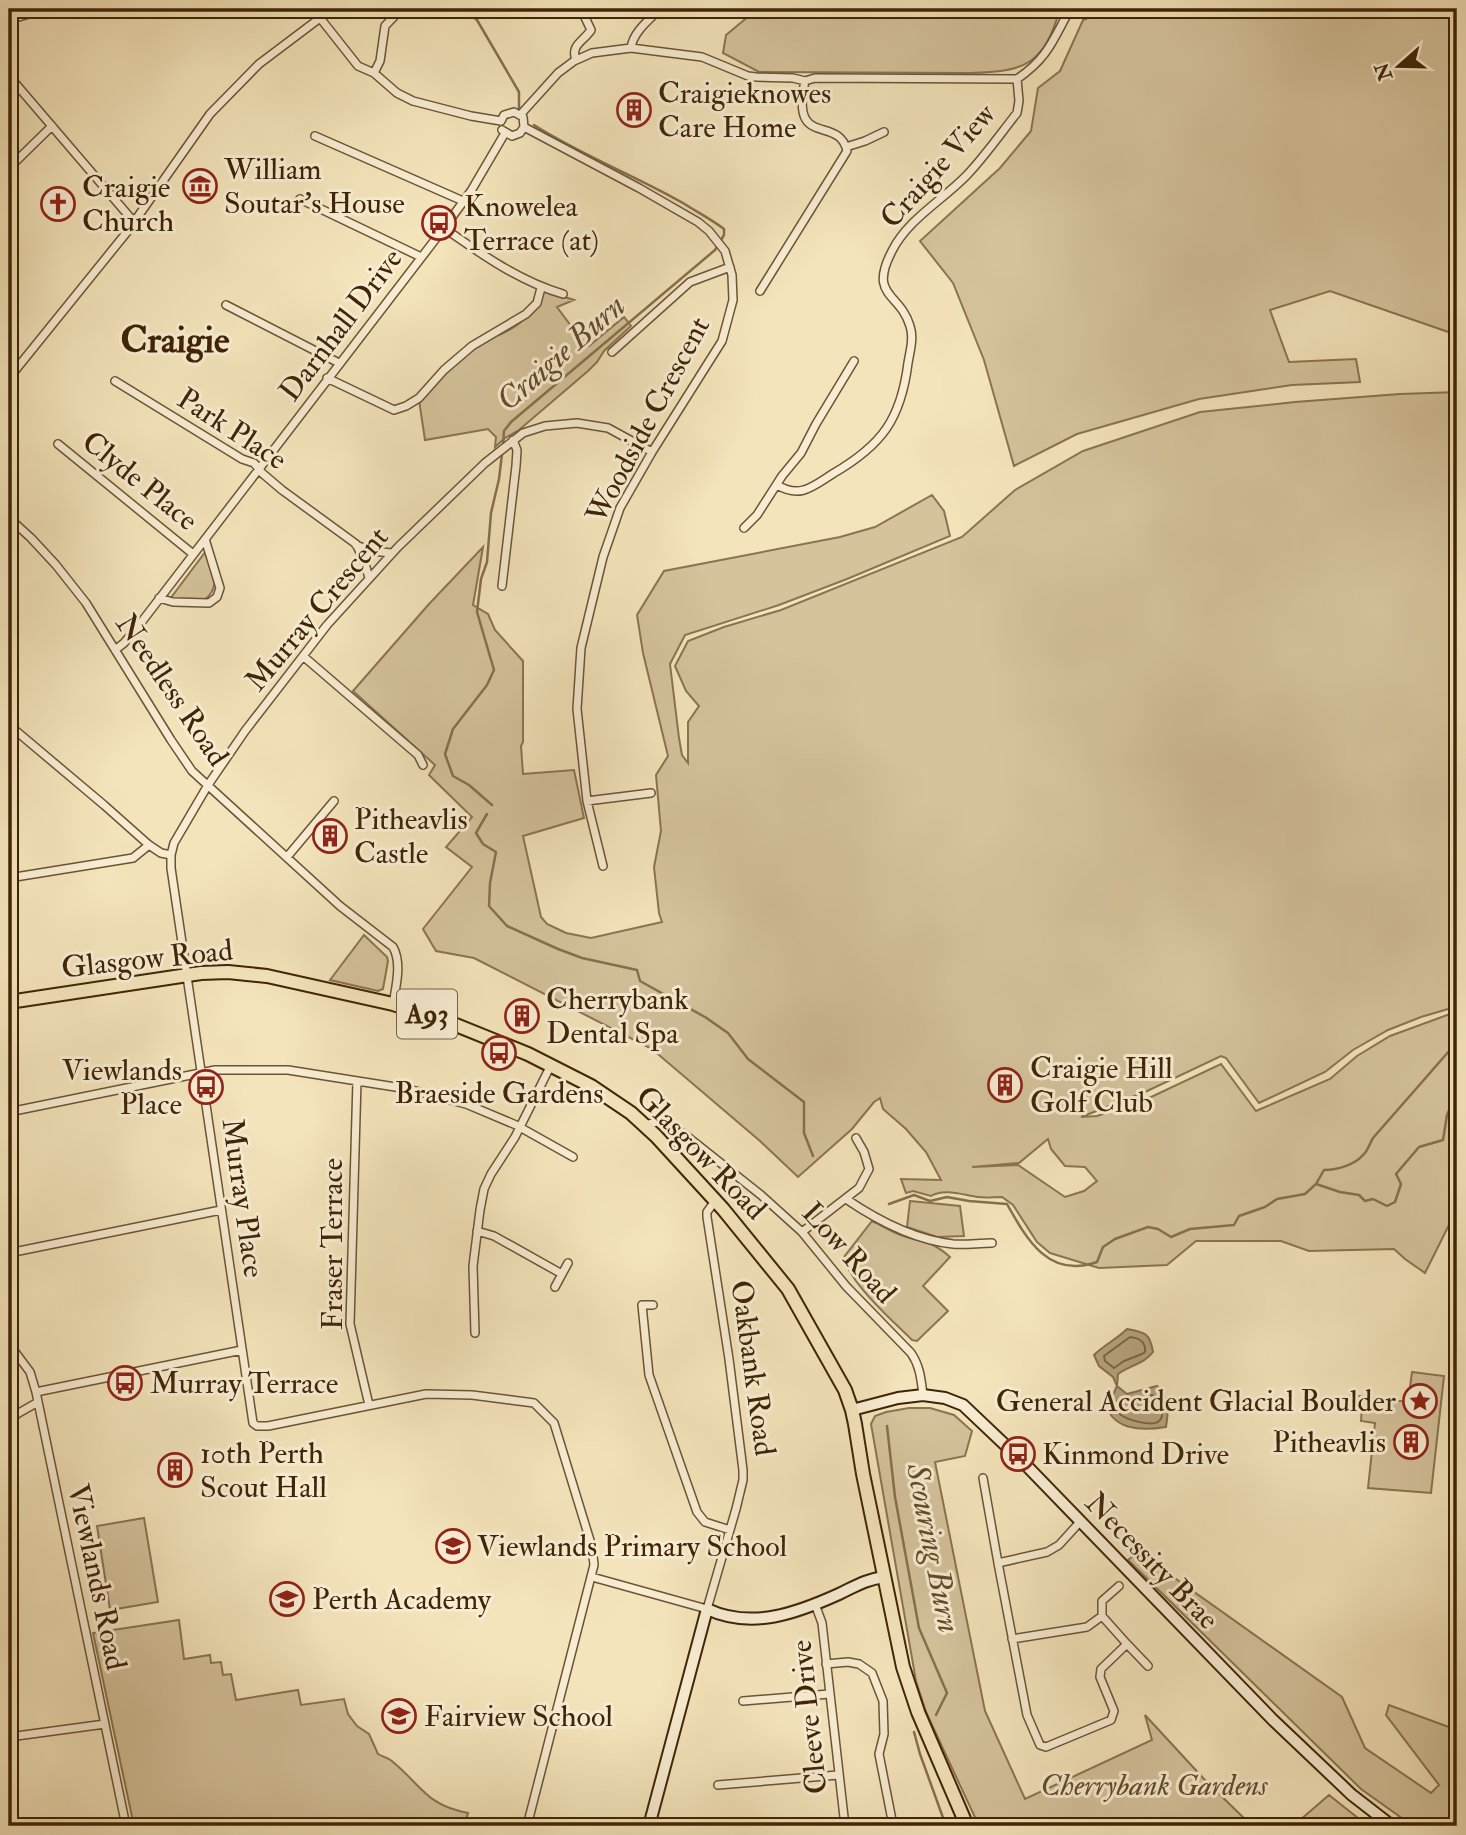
<svg xmlns="http://www.w3.org/2000/svg" width="1466" height="1835" font-family="'IM FELL Double Pica',serif">
	<rect width="100%" height="100%" fill="#f4e4bb"/>
	<filter id="stains"><feTurbulence type="fractalNoise" baseFrequency=".00286" numOctaves="4"/><feColorMatrix values="0 0 0 0 .2 0 0 0 0 .09 0 0 0 0 .02 0 0 0 .5 -.17"/></filter>
	<radialGradient id="worn" r=".72"><stop offset=".6" stop-color="#630" stop-opacity="0"/><stop offset="1" stop-color="#630" stop-opacity=".3"/></radialGradient>
	<path fill="#d5c39c" stroke="#8a7451" stroke-width="2" fill-rule="evenodd" d="M754,9H1060C1044,64 1026,72 970,73L759,72L723,53L726,35L755,11Z
		M1111,9H1457V335L1330,291L1270,310L1289,362L1356,359L1360,382L1292,385L1199,399L1077,434L1014,466L984,360L953,283L920,241L1000,168L1031,131L1038,88L1060,71L1083,20Z
		M542,290L574,300L557,307L577,334L589,346L624,317L631,326L604,351L597,362L588,371L519,430L505,438L495,447L496,437L488,429L425,440L419,400C436,382 455,364 474,348C483,341 494,337 503,333C523,324 536,310 542,290Z
		M1457,392V1002L1448,1009L1421,1017L1388,1030L1353,1050L1325,1072L1259,1103L1226,1058L1221,1056L1145,1092L1081,1117L1097,1116L1149,1098L1221,1064L1256,1111L1330,1079L1357,1056L1390,1036L1450,1014L1457,1008V1209L1425,1273L1405,1259L1394,1249L1309,1251L1281,1241H1196L1167,1265L1099,1268L1050,1253L1037,1242L1013,1205L1002,1197C994,1197 986,1198 978,1197C963,1195 944,1188 931,1196L913,1191L906,1193L901,1179L941,1180L926,1152L906,1129L883,1109L880,1098L874,1102L852,1129L798,1177L760,1141L652,1049L474,958L436,951L423,929L472,867L446,847L472,817L429,775L435,765L353,691L429,604L483,547L473,605L488,614L495,630L523,661V742L521,746L523,774L574,770L584,818L523,836L541,917L547,924L566,933L591,938L662,922L659,913L654,867L661,831L656,775L668,756L643,653L637,615L664,571L840,537L875,527L932,495L944,511L950,536L847,579L779,605L685,635L670,664L679,738L682,755L688,763V722L699,706L686,691L675,666L688,641L724,627L781,610L962,537L1015,490L1083,451L1200,412L1295,402L1400,394ZM1048,1139L1051,1149L1065,1166L1085,1167L1097,1181L1084,1191L1065,1197L1018,1165L972,1167L1019,1163Z
		M206,551C211,570 223,586 204,600L170,599Z
		M364,935L387,957L388,961L383,989L378,991L330,980Z
		M910,1201L960,1206L964,1236L937,1237L907,1227Z
		M872,1221C881,1225 889,1230 898,1234C921,1243 930,1239 950,1257L923,1286L948,1311L917,1341L912,1340C892,1320 850,1284 844,1257Z
		M1412,1372L1444,1376L1431,1493L1368,1488L1375,1423L1361,1421L1362,1407L1349,1406L1350,1395L1408,1402Z
		M909,1408H930L954,1415L972,1431L965,1456L935,1462L985,1711L1025,1799L1152,1740L1145,1715L1204,1779L1252,1826H979L926,1712L916,1681L871,1424L875,1416L886,1412Z
		M144,1518L158,1602L110,1610L97,1526Z
		M1138,1552L1342,1697L1365,1748L1431,1793L1439,1785L1386,1715L1389,1705L1457,1730V1826H1413L1361,1789L1128,1560Z
		M179,1620L184,1659L210,1655L211,1663L221,1662L223,1675L231,1674L236,1700L298,1690L301,1705L344,1699L348,1714L357,1726L369,1734L378,1754C383,1757 389,1758 393,1762C422,1786 426,1805 468,1813L464,1826H134L93,1633Z
		M1329,1795L1368,1826H1293Z"/>
	<path fill="#b6a37d" stroke="#86704d" stroke-width="2" d="M1127,1329C1145,1332 1150,1333 1153,1352C1144,1364 1130,1365 1118,1374L1117,1386L1127,1394L1157,1386C1170,1401 1169,1408 1166,1427C1142,1431 1109,1431 1105,1399L1113,1395L1117,1386L1113,1377L1099,1366L1094,1355C1104,1345 1117,1339 1127,1329Z"/>
	<g fill="none" stroke-linecap="round" stroke-linejoin="round">
		<path stroke="#7a6442" stroke-width="2" d="M1130,1337C1139,1338 1146,1341 1145,1352L1142,1354L1124,1361L1114,1368L1105,1361L1104,1356Z
			M1152,1395C1159,1398 1166,1413 1160,1420C1154,1428 1128,1420 1121,1415C1118,1413 1116,1409 1113,1406L1114,1403L1119,1399L1128,1401Z"/>
		<path stroke="#86704d" stroke-width="2.5" d="M464,9L477,20L519,92V109
			M503,447L504,431L511,422L715,250L724,235V229C711,219 697,212 683,203C634,175 581,155 534,125
			M492,805L469,785L453,776L445,754L453,729L487,685L494,670L477,612L481,579L487,562L491,513L499,479L502,454
			M487,814L476,833L483,844L496,852L490,883L489,906L507,926L558,949L582,958L637,970L640,981L705,1017L728,1033L748,1059L804,1102V1133L813,1156
			M1316,1184L1340,1192L1359,1195L1365,1201L1373,1199L1387,1206L1395,1202L1401,1184L1396,1174L1419,1147L1443,1140L1447,1115L1457,1092
			M889,1204L914,1195L930,1201L947,1197L969,1201L1007,1204C1027,1240 1049,1279 1097,1262L1103,1247L1115,1239L1148,1227L1158,1229L1171,1237L1190,1229L1234,1225L1239,1216L1265,1207L1277,1199L1305,1194L1316,1184L1324,1170C1337,1170 1355,1165 1364,1154C1368,1150 1370,1143 1373,1138L1457,1042
			M887,1426L895,1497L919,1628L947,1693L936,1715
			M914,1732L920,1754L946,1826"/>
		<g stroke="#6c5433" stroke-width="10">
			<path id="street" d="M313,9L358,66L374,73L397,93L413,101L471,116L501,121
				M9,20L45,9
				M631,48C633,32 649,20 660,9
				M576,60C570,45 584,41 591,30L581,9
				M374,73L380,61L385,26L401,9
				M9,76L134,222
				M521,114L558,73L574,61L592,53L631,48L702,57L748,76L756,77L793,78L805,81L815,78L1017,79C1048,58 1053,40 1070,9
				M501,121L504,115L514,112L523,117L524,127
				M524,127L639,188L698,222L709,231L725,251L732,275L733,300L722,341L652,452L620,508L603,557L581,648L577,709L587,801L603,866
				M502,130L512,136L520,133L524,127
				M315,136L463,201
				M846,147L865,141L884,132
				M9,168L52,126
				M300,199L421,257
				M444,228C481,254 519,281 563,294
				M760,291L847,151C839,114 790,150 805,81
				M226,305L339,363
				M612,352L690,282L730,267
				M9,378L127,232L210,114L259,64L320,18
				M327,378L394,410L406,406L419,398L444,370L472,346L526,314L537,303L541,288
				M115,381L242,459L254,463L262,473L282,490L356,544L364,560L369,578
				M58,444L193,554
				M777,485C801,499 813,486 834,473C882,445 901,419 908,363C910,351 914,338 910,326C900,292 868,297 892,251C908,219 943,200 967,175C985,156 1001,133 1017,113L1019,101L1017,79
				M9,518L31,538L56,565L86,603L171,740L192,771L340,906L393,947C402,963 396,986 393,1004
				M744,528L757,515L782,476L801,453L816,424L854,361
				M356,545L371,551L392,553
				M502,586L516,466L517,450L513,440
				M159,598L173,602L209,603L217,597L220,588L205,539
				M115,650L124,643L140,624L444,228L471,191L505,133
				M303,656L418,755L423,765
				M9,725L104,805L149,845L161,853L171,855
				M587,801L651,793
				M287,857L334,801
				M9,878L133,858L149,845
				M357,1081L350,1324L369,1405
				M9,1112L215,1070H288L408,1089L466,1104L516,1125L573,1157
				M645,1125L661,1121L684,1134L761,1195L802,1232L846,1286L911,1353C920,1366 921,1379 923,1395
				M846,1199C877,1220 915,1240 953,1244C966,1245 979,1243 992,1243
				M477,1231L494,1236L562,1274
				M802,1232L859,1188L869,1169L864,1152L856,1138
				M9,1253L221,1210
				M555,1287L568,1263
				M653,1305H642L649,1375L697,1512L705,1522L730,1530
				M475,1333L473,1266L480,1210L484,1189L491,1174L515,1137L551,1065
				M9,1344L30,1372L36,1392L126,1826
				M36,1392L242,1350
				M9,1423L17,1414L38,1402
				M983,1478L998,1563
				M1080,1522L1059,1545L1047,1552L998,1563L1027,1715L1040,1745L1046,1747L1111,1720L1114,1711L1100,1677L1101,1669L1127,1644L1148,1666
				M592,1577L707,1609L736,1509L743,1480V1470L729,1359L707,1217V1212L715,1201
				M815,1604L822,1623L845,1826
				M1102,1616V1601L1119,1586
				M1012,1639L1087,1627L1102,1616L1127,1644
				M826,1664L848,1662L859,1664L872,1673L883,1701L884,1734L879,1754L892,1820L895,1826
				M743,1701L829,1694
				M9,1737L105,1724
				M718,1785L838,1775
				M527,1826L594,1565L592,1547L554,1423L534,1403L472,1395L426,1394L268,1426H257L253,1423L171,868V855L174,843L208,785L245,731L327,625L398,547L485,463L523,433L545,426L577,423L608,428L652,452"/>
		</g>
		<g stroke="#3f2406" stroke-width="14">
			<path id="secondary" d="M852,1410L898,1398L923,1395L945,1398L963,1405L1022,1461L1272,1719L1352,1795L1392,1826
				M649,1826L707,1609C752,1630 797,1613 839,1594C856,1586 864,1580 884,1577"/>
		</g>
		<g stroke="#3f2406" stroke-width="16">
			<path id="primary" d="M9,1002L201,973L228,972L267,976L393,1004L451,1023L528,1054L591,1086L631,1113L656,1136L723,1209L788,1289L845,1390L852,1410L855,1424L863,1474L903,1667L918,1712L967,1826"/>
		</g>
		<use href="#street" stroke="#f8edd3" stroke-width="7"/>
		<use href="#secondary" stroke="#f8edd3" stroke-width="10"/>
		<use href="#primary" stroke="#f4e4bb" stroke-width="12"/>
	</g>
	<defs>
		<g id="building-ring" transform="scale(1.75)"><circle r="9.5" fill="#f8edd3" stroke="#8f2418" stroke-width="1.5"/><path d="M-4-6H4V6H1V3H-1V6H-4ZM-2.5-4.3h1.7v1.8h-1.7ZM.8-4.3h1.7v1.8H.8ZM-2.5-1h1.7V.8h-1.7ZM.8-1h1.7V.8H.8Z" fill="#8f2418"/></g>
		<g id="museum-ring" transform="scale(1.75)"><circle r="9.5" fill="#f8edd3" stroke="#8f2418" stroke-width="1.5"/><path d="M0-6L6-3V-2H-6V-3ZM-5-1h2V3h-2ZM-1-1h2V3h-2ZM3-1h2V3H3ZM-6 4H6V6H-6Z" fill="#8f2418"/></g>
		<g id="church-ring" transform="scale(1.75)"><circle r="9.5" fill="#f8edd3" stroke="#8f2418" stroke-width="1.5"/><path d="M-1.2-6h2.4v3.5h3.3v2.4h-3.3V6h-2.4V-.1h-3.3v-2.4h3.3Z" fill="#8f2418"/></g>
		<g id="bus-ring" transform="scale(1.75)"><circle r="9.5" fill="#f8edd3" stroke="#8f2418" stroke-width="1.5"/><path d="M-5-6H5V4H4V6H2V4H-2V6H-4V4H-5ZM-3.5-4V0h7V-4ZM-3.5 1.2v1.5H-2V1.2ZM2 1.2v1.5H3.5V1.2Z" fill="#8f2418"/></g>
		<g id="sight-ring" transform="scale(1.75)"><circle r="9.5" fill="#f8edd3" stroke="#8f2418" stroke-width="1.5"/><path d="M0-6L1.8-2.2L6-1.7L2.9 1.2L3.7 5.4L0 3.3L-3.7 5.4L-2.9 1.2L-6-1.7L-1.8-2.2Z" fill="#8f2418"/></g>
		<g id="school-ring" transform="scale(1.75)"><circle r="9.5" fill="#f8edd3" stroke="#8f2418" stroke-width="1.5"/><path d="M0-5L7-2L0 1L-7-2ZM-4 1L0 2.5L4 1V4Q0 6-4 4Z" fill="#8f2418"/></g>
	</defs>
	<g fill-rule="evenodd">
		<use href="#building-ring" x="634" y="110"/>
		<use href="#museum-ring" x="200" y="186"/>
		<use href="#church-ring" x="58" y="204"/>
		<use href="#bus-ring" x="439" y="223"/>
		<use href="#building-ring" x="330" y="836"/>
		<use href="#building-ring" x="522" y="1016"/>
		<use href="#bus-ring" x="499" y="1053"/>
		<use href="#building-ring" x="1005" y="1085"/>
		<use href="#bus-ring" x="206" y="1087"/>
		<use href="#bus-ring" x="125" y="1383"/>
		<use href="#sight-ring" x="1420" y="1401"/>
		<use href="#building-ring" x="1411" y="1442"/>
		<use href="#bus-ring" x="1018" y="1454"/>
		<use href="#building-ring" x="175" y="1470"/>
		<use href="#school-ring" x="453" y="1546"/>
		<use href="#school-ring" x="287" y="1599"/>
		<use href="#school-ring" x="399" y="1716"/>
	</g>
	<g text-anchor="middle" dominant-baseline="central" stroke-width="6" stroke-linejoin="round" paint-order="stroke">
		<rect fill="#f8edd3" stroke="#766044" stroke-width="2" x="397" y="989.5" width="60" height="49" rx="5"/>
		<g font-size="28" font-weight="bold" fill="#3f2406">
			<text x="427" y="1014">A93</text>
		</g>
		<g font-size="30" fill="#3f2406" stroke="#f8edd3" text-anchor="start">
			<text x="658" y="93">Craigieknowes<tspan x="658" dy="34">Care Home</tspan></text>
			<text x="224" y="169">William<tspan x="224" dy="34">Soutar's House</tspan></text>
			<text x="82" y="187">Craigie<tspan x="82" dy="34">Church</tspan></text>
			<text x="464" y="206">Knowelea<tspan x="464" dy="34">Terrace (at)</tspan></text>
			<text x="354" y="819">Pitheavlis<tspan x="354" dy="34">Castle</tspan></text>
			<text x="546" y="999">Cherrybank<tspan x="546" dy="34">Dental Spa</tspan></text>
			<text x="1030" y="1068">Craigie Hill<tspan x="1030" dy="34">Golf Club</tspan></text>
			<text x="182" y="1070" text-anchor="end">Viewlands<tspan x="182" dy="34">Place</tspan></text>
			<text x="499" y="1093" text-anchor="middle">Braeside Gardens</text>
			<text x="150" y="1383">Murray Terrace</text>
			<text x="1396" y="1401" text-anchor="end">General Accident Glacial Boulder</text>
			<text x="1386" y="1442" text-anchor="end">Pitheavlis</text>
			<text x="200" y="1453">10th Perth<tspan x="200" dy="34">Scout Hall</tspan></text>
			<text x="1042" y="1454">Kinmond Drive</text>
			<text x="477" y="1546">Viewlands Primary School</text>
			<text x="312" y="1599">Perth Academy</text>
			<text x="424" y="1716">Fairview School</text>
		</g>
		<g font-size="30" fill="#3f2406" stroke="#f8edd3">
			<text transform="translate(938 166) rotate(-48)">Craigie View</text>
			<text transform="translate(341 325) rotate(-53)">Darnhall Drive</text>
			<text transform="translate(648 420) rotate(-62)">Woodside Crescent</text>
			<text transform="translate(232 429) rotate(33)">Park Place</text>
			<text transform="translate(140 481) rotate(39)">Clyde Place</text>
			<text transform="translate(317 609) rotate(-50)">Murray Crescent</text>
			<text transform="translate(172 690) rotate(56)">Needless Road</text>
			<text transform="translate(147 959) rotate(-6)">Glasgow Road</text>
			<text transform="translate(701 1153) rotate(46)">Glasgow Road</text>
			<text transform="translate(243 1198) rotate(82)">Murray Place</text>
			<text transform="translate(332 1244) rotate(-90)">Fraser Terrace</text>
			<text transform="translate(849 1253) rotate(48)">Low Road</text>
			<text transform="translate(753 1368) rotate(82)">Oakbank Road</text>
			<text transform="translate(1152 1561) rotate(46)">Necessity Brae</text>
			<text transform="translate(97 1577) rotate(78)">Viewlands Road</text>
			<text transform="translate(809 1717) rotate(-96)">Cleeve Drive</text>
		</g>
		<g font-size="30" font-style="italic" fill="#644c2c" stroke="#f8edd3">
			<text x="1154" y="1785">Cherrybank Gardens</text>
		</g>
		<g font-size="32" font-style="italic" fill="#634a2a" stroke="#f8edd3">
			<text transform="translate(561 353) rotate(-41)">Craigie Burn</text>
			<text transform="translate(933 1548) rotate(79)">Scouring Burn</text>
		</g>
		<g font-size="37" font-weight="bold" fill="#3f2406" stroke="#f8edd3">
			<text x="175" y="340">Craigie</text>
		</g>
	</g>
	<rect width="1466" height="1835" fill="none" stroke="#f4e4bb" stroke-width="35"/>
	<rect x="10" y="10" width="1445" height="1814" fill="none" stroke="#3f2406" stroke-width="3.5"/>
	<rect x="18" y="18" width="1431" height="1800" fill="none" stroke="#3f2406" stroke-width="2"/>
	<g transform="translate(1399 66) rotate(250)" stroke="#f8edd3" stroke-width="5" paint-order="stroke">
	<path d="M0-5L12 26L0 18L-12 26Z" fill="#3f2406"/>
	<text y="-10" font-size="19" font-weight="bold" text-anchor="middle" fill="#3f2406">N</text>
	</g>
	<rect width="100%" height="100%" filter="url(#stains)"/>
	<rect width="100%" height="100%" fill="url(#worn)"/>
</svg>
